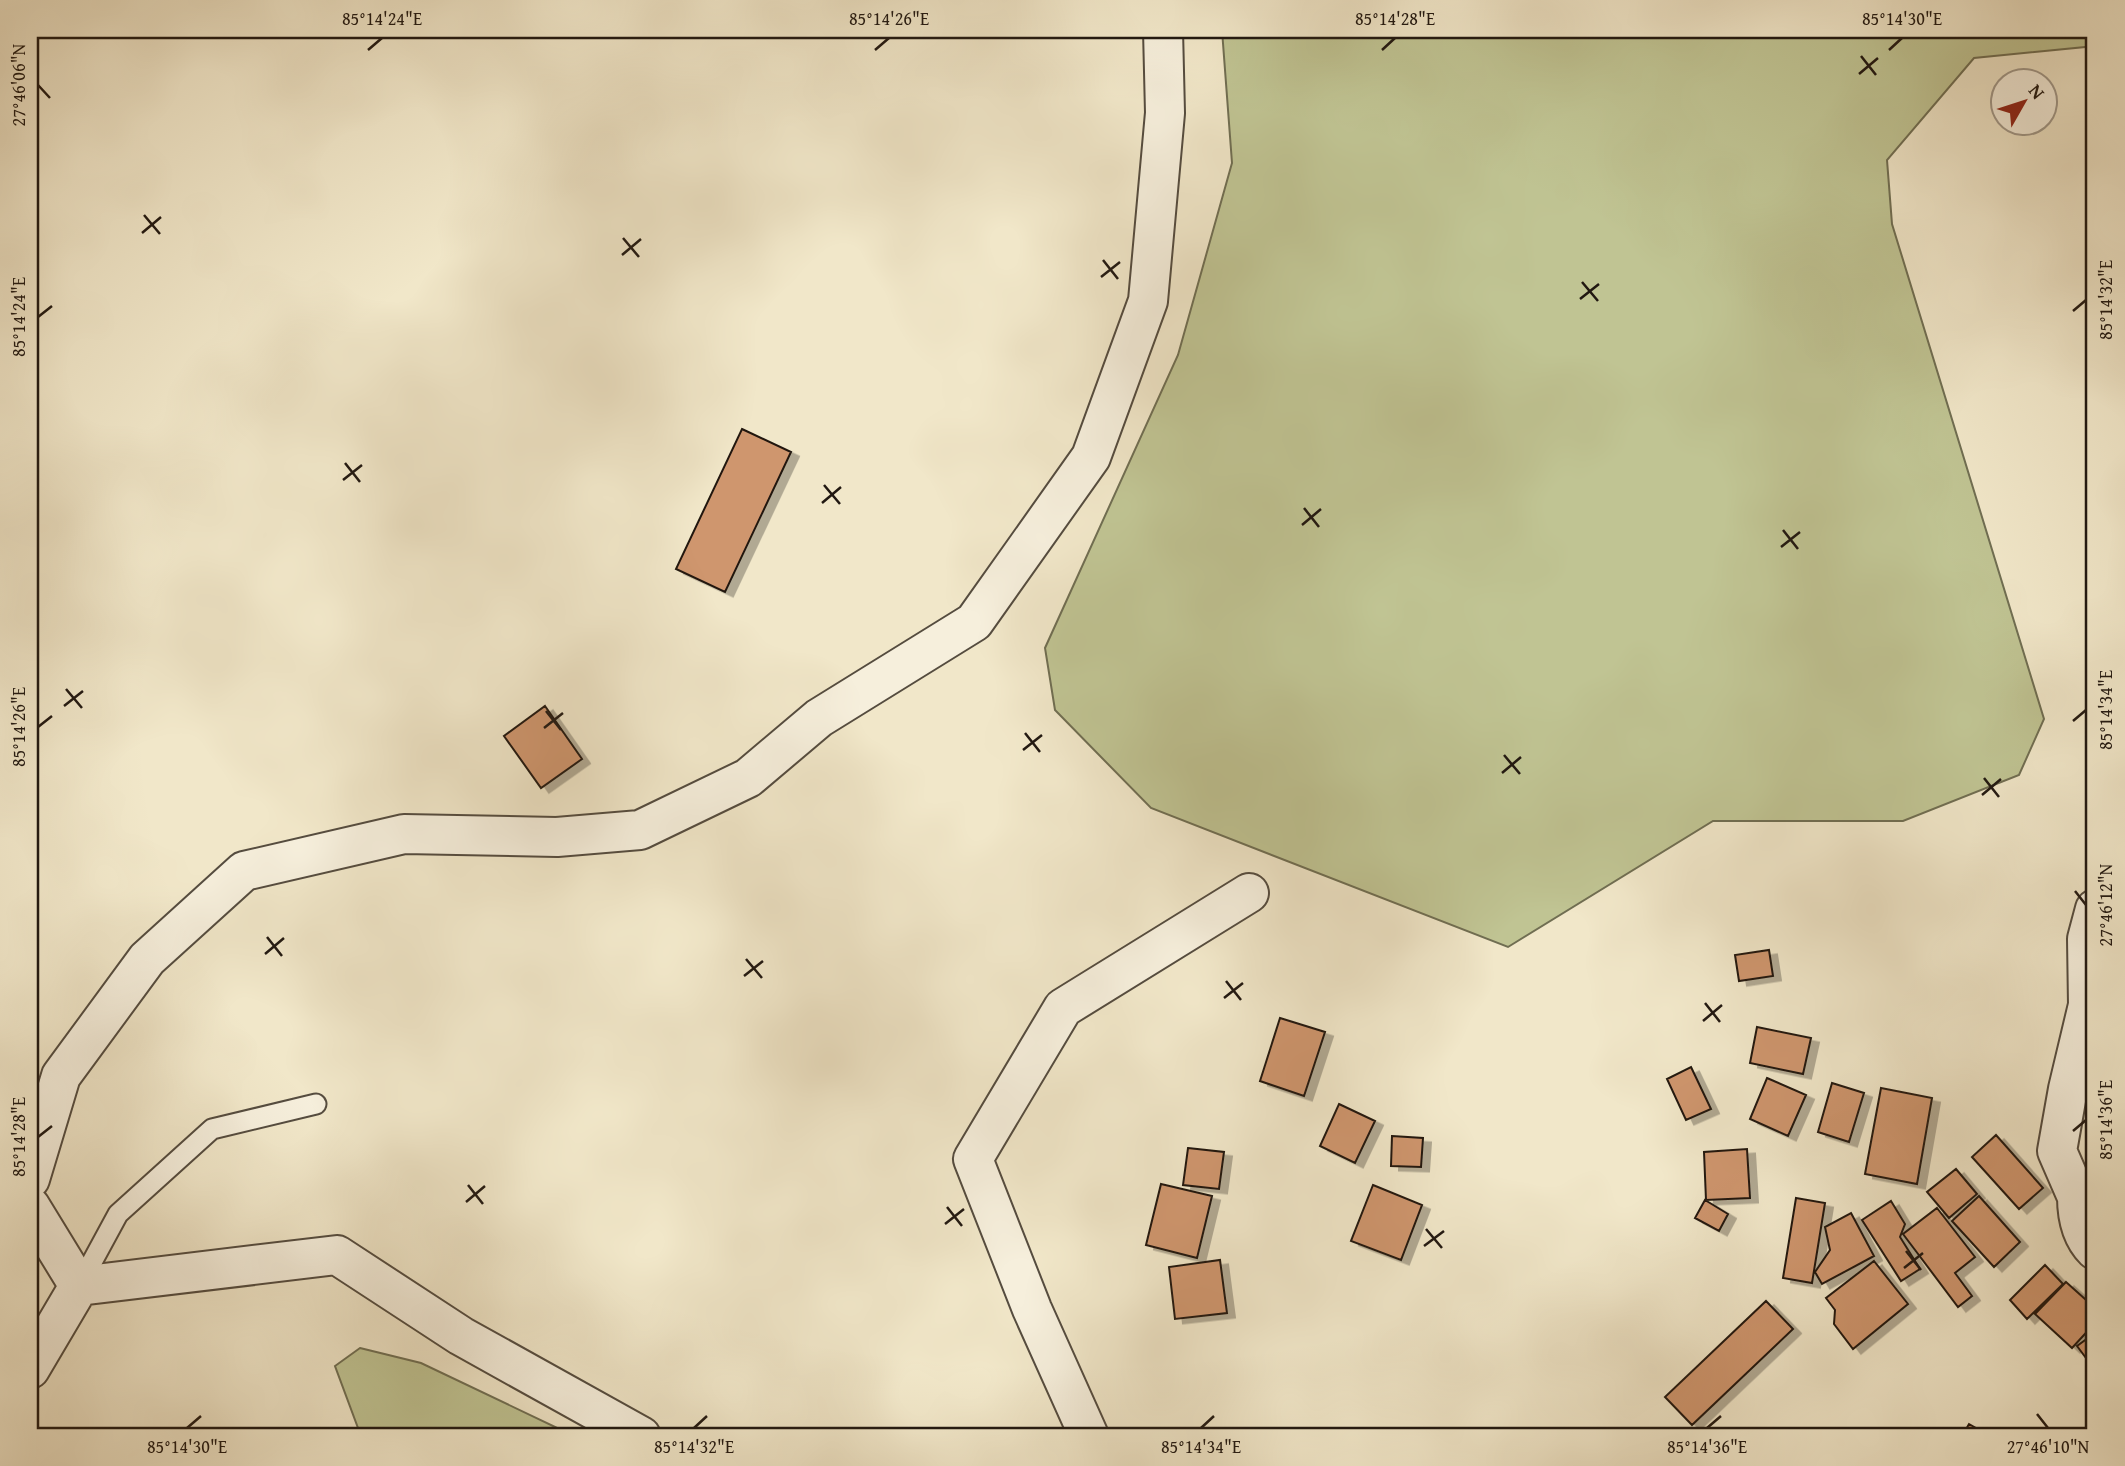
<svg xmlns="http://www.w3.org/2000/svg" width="2125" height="1466" font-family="'Gentium Book Plus',serif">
	<defs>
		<filter id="shadow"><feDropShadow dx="8" dy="4.5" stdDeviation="0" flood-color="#0004"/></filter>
	</defs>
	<rect width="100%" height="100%" fill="#f1e7c9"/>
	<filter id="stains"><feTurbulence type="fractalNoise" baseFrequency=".00286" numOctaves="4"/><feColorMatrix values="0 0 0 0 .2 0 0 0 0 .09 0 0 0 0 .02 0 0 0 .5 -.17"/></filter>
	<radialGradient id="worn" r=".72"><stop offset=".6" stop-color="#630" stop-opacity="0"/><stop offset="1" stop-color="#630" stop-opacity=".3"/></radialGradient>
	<path fill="#c0c493" stroke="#706e52" stroke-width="2" d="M1222,30H2095V46L1974,58L1887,160L1892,224L2044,719L2019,775L1903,821H1713L1508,947L1151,808L1055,710L1045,648L1178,355L1232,163Z
		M360,1348L421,1363L574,1436H361L335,1366Z"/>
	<path fill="#cf966e" stroke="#211811" stroke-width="2" filter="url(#shadow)" d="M742,429L791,452L725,592L676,569Z
		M545,706L582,759L541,788L504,736Z
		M1769,950L1773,976L1739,981L1735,955Z
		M1280,1018L1325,1032L1304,1096L1260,1081Z
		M1757,1027L1811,1038L1803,1074L1750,1063Z
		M1691,1067L1711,1109L1686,1120L1667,1079Z
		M1767,1078L1806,1095L1788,1136L1750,1119Z
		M1832,1083L1864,1093L1849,1142L1818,1132Z
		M1881,1088L1932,1098L1917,1184L1865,1174Z
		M1339,1104L1375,1121L1355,1163L1320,1146Z
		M1996,1135L2043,1188L2019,1209L1972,1157Z
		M1392,1136L1423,1138L1421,1167L1391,1166Z
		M1188,1148L1224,1152L1219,1189L1183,1185Z
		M1747,1149L1750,1198L1706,1200L1704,1152Z
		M1956,1169L1977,1194L1949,1218L1927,1192Z
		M1161,1184L1212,1196L1197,1258L1146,1245Z
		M1373,1185L1422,1205L1401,1260L1351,1241Z
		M1979,1196L2020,1242L1994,1267L1952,1221Z
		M1796,1198L1825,1203L1812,1283L1783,1278Z
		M1705,1200L1728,1214L1719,1231L1695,1218Z
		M1891,1201L1905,1224L1900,1237L1920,1269L1901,1281L1862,1220Z
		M1937,1208L1975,1257L1955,1273L1972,1296L1958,1307L1903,1234Z
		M1851,1213L1874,1256L1822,1284L1815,1272L1830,1250L1825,1227Z
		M1220,1260L1227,1313L1175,1319L1169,1267Z
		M1874,1261L1908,1304L1853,1349L1834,1324L1835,1310L1826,1298Z
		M2045,1265L2063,1284L2027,1319L2010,1300Z
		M2066,1282L2095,1308V1323L2072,1348L2035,1314Z
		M1766,1301L1793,1329L1692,1425L1665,1397Z
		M2095,1333V1370L2077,1346Z
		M1969,1424L1990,1436H1962Z"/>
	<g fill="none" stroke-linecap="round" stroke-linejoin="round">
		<g stroke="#554c3f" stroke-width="23">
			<path id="service" d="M79,1286L118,1214L212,1129L316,1104"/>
		</g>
		<g stroke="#554c3f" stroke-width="42">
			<path id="minor" d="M2095,909L2087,939L2088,1005L2068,1089L2057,1151L2077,1197L2095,1208
				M30,1179L61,1076L147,959L244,871L404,834L557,837L640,830L748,778L819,718L974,622L1091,457L1148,301L1165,113L1163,30
				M2077,1197C2077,1217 2081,1236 2095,1250
				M30,1206L79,1286L30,1369
				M79,1286L337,1255L461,1336L641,1436
				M1089,1436L1032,1309L973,1159L1063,1008L1249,893"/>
		</g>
		<use href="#service" stroke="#f6efdc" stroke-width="19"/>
		<use href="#minor" stroke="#f6efdc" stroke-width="38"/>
	</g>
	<path fill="none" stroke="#211811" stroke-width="2.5" d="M368,50L382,38M875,50L889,38M1382,50L1395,38M1889,50L1902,38M1861,56L1876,75M1859,74L1878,58M38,85L50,98M144,215L160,234M142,233L161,217M623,238L639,257M622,255L641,239M1103,260L1118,279M1101,277L1120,262M1582,282L1598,301M1580,299L1599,284M2073,311L2086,300M38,317L52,306M345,463L360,482M343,480L362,465M824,485L840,504M822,503L841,487M1304,508L1319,527M1302,525L1321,509M1783,530L1798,549M1781,547L1800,532M66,689L82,708M64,706L83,691M546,711L561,730M2073,721L2086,710M38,727L52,716M544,728L563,713M1025,733L1040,752M1023,750L1042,735M1504,755L1520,774M1502,773L1521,757M1984,778L1999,797M1982,795L2001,779M2075,891L2086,905M267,937L282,956M265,954L284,938M746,959L762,978M744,976L763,961M1226,981L1241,1000M1224,998L1243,983M1705,1003L1720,1022M1703,1021L1722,1005M2073,1131L2086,1120M38,1137L52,1126M468,1185L483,1204M466,1202L485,1186M947,1207L962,1226M945,1224L964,1209M1426,1229L1442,1248M1424,1246L1444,1231M1906,1251L1921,1270M1904,1268L1923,1253M2037,1414L2048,1428M187,1428L201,1416M694,1428L707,1416M1201,1428L1214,1416M1707,1428L1721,1416"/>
	<rect width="2125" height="1466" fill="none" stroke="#f1e7c9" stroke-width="77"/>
	<g transform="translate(2024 102) rotate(51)"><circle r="33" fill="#f6efdc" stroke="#a1998b" stroke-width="2"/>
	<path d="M0-5L12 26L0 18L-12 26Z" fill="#8f2418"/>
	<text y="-10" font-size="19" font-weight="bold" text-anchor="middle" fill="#211811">N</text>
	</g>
	<rect x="38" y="38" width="2048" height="1390" fill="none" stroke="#211811" stroke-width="2.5"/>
	<g font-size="18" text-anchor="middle" fill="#211811">
		<text x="382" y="25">85°14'24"E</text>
		<text x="889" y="25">85°14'26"E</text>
		<text x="1395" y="25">85°14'28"E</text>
		<text x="1902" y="25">85°14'30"E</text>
		<text transform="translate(19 85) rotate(-90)" y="6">27°46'06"N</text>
		<text transform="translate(2106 300) rotate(-90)" y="6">85°14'32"E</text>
		<text transform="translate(19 317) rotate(-90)" y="6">85°14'24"E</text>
		<text transform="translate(2106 710) rotate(-90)" y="6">85°14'34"E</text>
		<text transform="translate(19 727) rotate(-90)" y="6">85°14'26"E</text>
		<text transform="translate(2106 905) rotate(-90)" y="6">27°46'12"N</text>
		<text transform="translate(2106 1120) rotate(-90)" y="6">85°14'36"E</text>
		<text transform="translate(19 1137) rotate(-90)" y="6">85°14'28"E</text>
		<text x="187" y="1453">85°14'30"E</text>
		<text x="694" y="1453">85°14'32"E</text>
		<text x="1201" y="1453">85°14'34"E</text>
		<text x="1707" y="1453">85°14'36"E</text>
		<text x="2048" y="1453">27°46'10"N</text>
	</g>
	<rect width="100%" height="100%" filter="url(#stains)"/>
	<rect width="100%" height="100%" fill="url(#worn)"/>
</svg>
